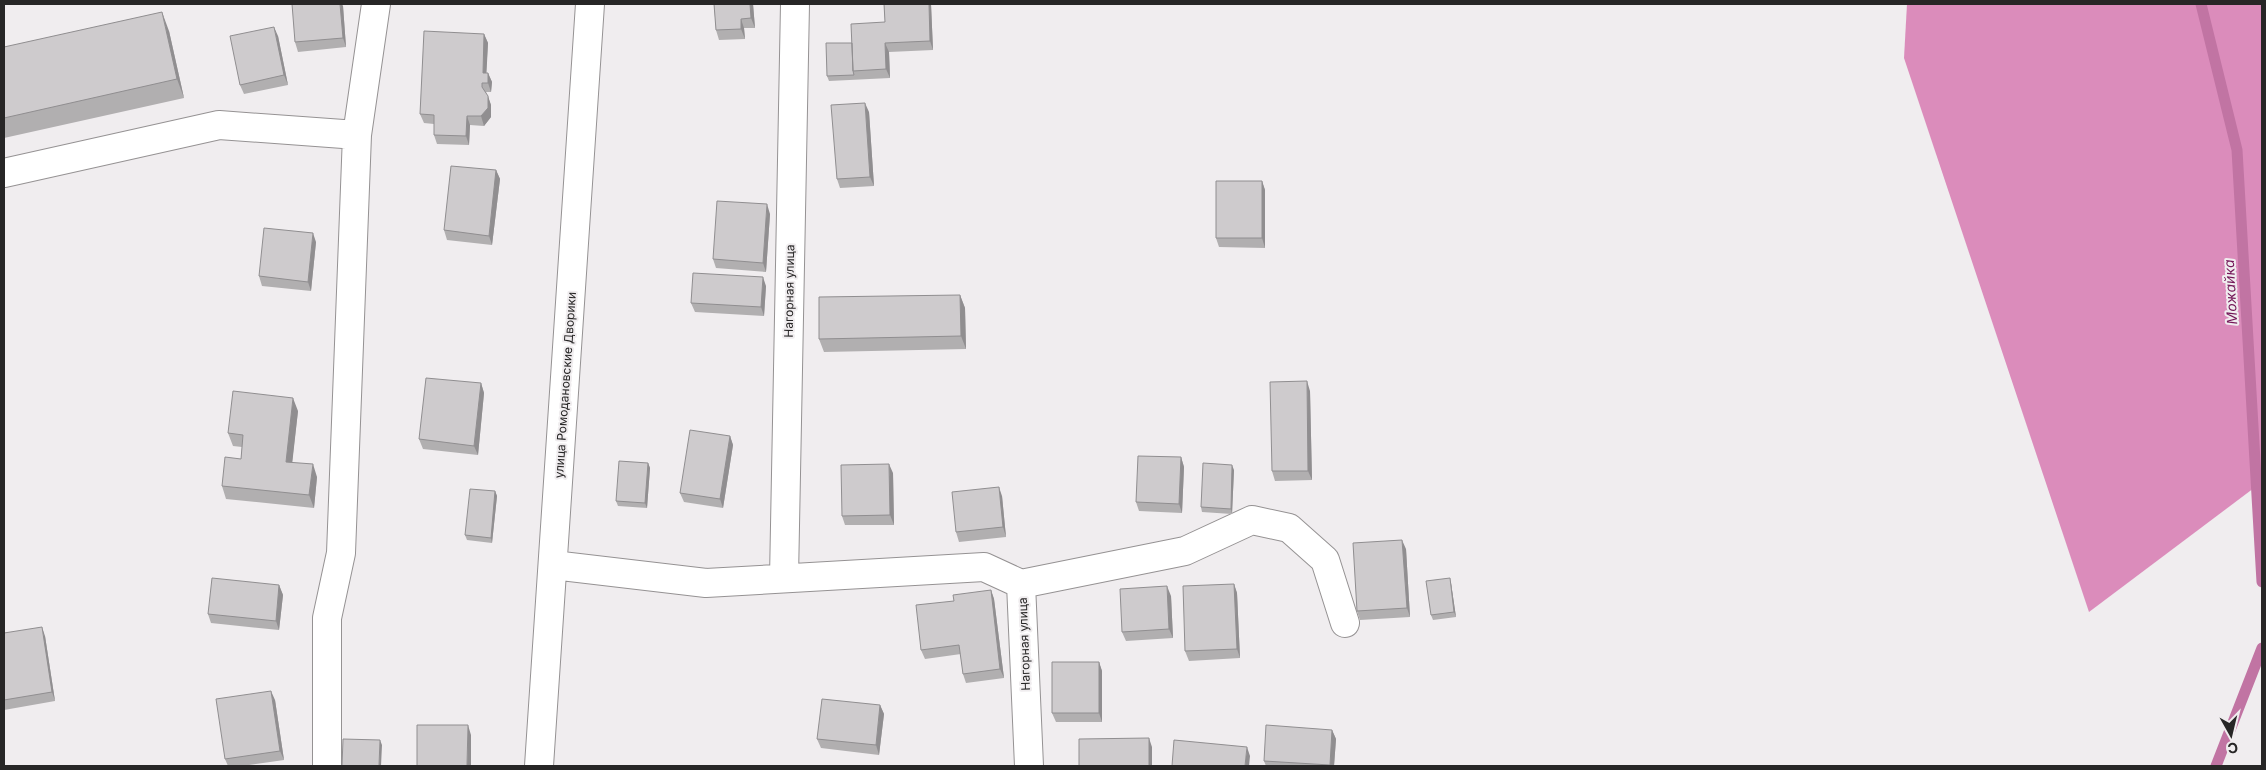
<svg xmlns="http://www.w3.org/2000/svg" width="2266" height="770" font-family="Inter,sans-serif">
	<rect width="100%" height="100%" fill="#f0edef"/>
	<path fill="#db8cbb" d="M1907,4H2262V482L2089,612L1904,58Z"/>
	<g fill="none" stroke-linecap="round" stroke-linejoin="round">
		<path stroke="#c174a3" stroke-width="11" d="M2201,4L2237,150L2262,582
			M2216,766L2262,648"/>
		<g stroke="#959293" stroke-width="30">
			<path id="minor" d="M4,173L219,125L357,135
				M553,565L706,583L984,567L1021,584
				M784,578L795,4
				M1021,584L1185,551L1252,520L1289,528L1325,560L1345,623
				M1021,584L1029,766
				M327,766V618L341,553L357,135L376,4
				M539,766L590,4"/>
		</g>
		<use href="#minor" stroke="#fff" stroke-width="28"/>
	</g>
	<path fill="#b1afb0" d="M714,4H753L755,28H744L745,39L719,40L716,30Z
		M884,4H931L933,50L889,52L890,78L829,81L827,76L852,43L885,22Z
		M343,6L346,47L298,52L295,42Z
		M169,31L184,98L4,138V47Z
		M484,34L488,43L486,73H488L492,82L491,92H486L491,105V117L484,126L470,125L469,145L437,144L434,135V124L424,123L420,114Z
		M278,36L288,85L244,94L240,85Z
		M869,112L874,186L840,188L837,179Z
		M496,170L500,179L492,245L447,240L444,230Z
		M1262,181L1265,190V248L1219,247L1216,238Z
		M770,214L766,272L716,268L713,259Z
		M316,242L311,291L262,286L259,276Z
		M766,286L764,316L695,312L691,303Z
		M960,295L965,308L966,349L824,352L819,339Z
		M481,383L484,393L478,455L423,449L419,439Z
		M1310,391L1312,480L1275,481L1272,471Z
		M298,411L292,462L317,477L314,508L226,499L222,486L241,459L242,447L233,446L228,433Z
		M730,436L733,445L723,508L684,502L680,493Z
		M1181,457L1184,467L1182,513L1139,511L1136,502Z
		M648,463L650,468L647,508L618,506L616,501Z
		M1234,470L1232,514L1202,512L1201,507Z
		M893,473L894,525H845L842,516Z
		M495,491L497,496L492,543L467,540L465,535Z
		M1002,496L1006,537L959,542L956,532Z
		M1406,549L1410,617L1360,620L1357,611Z
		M1451,583L1456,617L1433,620L1431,615Z
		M1234,584L1237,593L1240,658L1189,661L1185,651Z
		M279,585L283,595L279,630L211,623L208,614Z
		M991,590L994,599L1004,678L966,683L963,674L961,654L925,659L921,650L954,601Z
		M1171,596L1173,638L1126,641L1122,632Z
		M4,633L45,636L55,701L4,710Z
		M1099,662L1102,671V722H1056L1052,713Z
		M275,700L284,760L242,766H228L225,759Z
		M880,705L884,714L879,755L821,748L817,739Z
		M1332,730L1336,739L1334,766H1266L1264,761Z"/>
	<path fill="#908e90" d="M340,4H342L343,6L346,47L343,38Z
		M750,4H753L755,28L751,18Z
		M929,4H931L933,50L930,41Z
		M162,12L169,31L184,98L177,79Z
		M741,19L744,28L745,39L741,29Z
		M274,27L278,36L288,85L284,75Z
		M484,34L488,43L486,82L483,73Z
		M885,43L889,52L890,78L886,69Z
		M488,73L492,82L491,92L488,83Z
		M488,96L491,105V117L484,126L481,116Z
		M865,103L869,112L874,186L870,177Z
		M467,116L470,125L469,145L466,136Z
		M496,170L500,179L492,245L489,236Z
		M1262,181L1265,190V248L1262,238Z
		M767,204L770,214L766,272L763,263Z
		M313,233L316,242L311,291L308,282Z
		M763,277L766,286L764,316L761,307Z
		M960,295L965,308L966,349L961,336Z
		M1307,381L1310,391L1312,480L1308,471Z
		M481,383L484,393L478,455L474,446Z
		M293,398L298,411L291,474L286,462Z
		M730,436L733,445L723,508L720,499Z
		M1181,457L1184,467L1182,513L1179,504Z
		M648,463L650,468L647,508L645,503Z
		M313,464L317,477L314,508L309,495Z
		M889,464L893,473L894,525L890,515Z
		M1232,465L1234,470L1232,514L1231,509Z
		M999,487L1002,496L1006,537L1003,527Z
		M495,491L497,496L492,543L491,538Z
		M1402,540L1406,549L1410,617L1407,608Z
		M1450,578L1451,583L1456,617L1454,612Z
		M1234,584L1237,593L1240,658L1237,649Z
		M279,585L283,595L279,630L276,621Z
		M1167,586L1171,596L1173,638L1169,629Z
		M991,590L994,599L1004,678L1000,669Z
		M42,627L45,636L55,701L52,692Z
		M1099,662L1102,671V722L1099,713Z
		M271,691L275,700L284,760L280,751Z
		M880,705L884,714L879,755L876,745Z
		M468,725L471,735V766H467Z
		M1332,730L1336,739L1334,766H1330Z
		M1149,738L1152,747V766H1149Z
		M380,740L382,745L381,766H379Z
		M1247,747L1250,756L1249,766H1245Z"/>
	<path fill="#cecbcd" stroke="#908e90" d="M292,4H340L343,38L295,42Z
		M714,4H750L751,18L741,19V29L716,30Z
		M884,4H929L930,41L885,43L886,69L853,71L851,24L885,22Z
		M162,12L177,79L4,118V47Z
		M274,27L284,75L240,85L230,36Z
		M424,31L484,34L483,73H488V83H482V87L488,96V108L481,116H467L466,136L434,135V115L420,114Z
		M826,43H852L853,71L854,75L827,76Z
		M865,103L870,177L837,179L831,105Z
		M451,166L496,170L489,236L444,230Z
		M1216,181H1262V238H1216Z
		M717,201L767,204L763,263L713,259Z
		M264,228L313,233L308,282L259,276Z
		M693,273L763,277L761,307L691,303Z
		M960,295L961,336L819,339V297Z
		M426,378L481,383L474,446L419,439Z
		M1307,381L1308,471H1272L1270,382Z
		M233,391L293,398L286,462L313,464L309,495L222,486L225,457L241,459L243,435L228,433Z
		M690,430L730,436L720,499L680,493Z
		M1138,456L1181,457L1179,504L1136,502Z
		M619,461L648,463L645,503L616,501Z
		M1203,463L1232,465L1231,509L1201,507Z
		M889,464L890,515L842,516L841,465Z
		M999,487L1003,527L956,532L952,492Z
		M470,489L495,491L491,538L465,535Z
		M1402,540L1407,608L1357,611L1353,543Z
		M212,578L279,585L276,621L208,614Z
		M1450,578L1454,612L1431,615L1426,581Z
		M1234,584L1237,649L1185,651L1183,586Z
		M1167,586L1169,629L1122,632L1120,589Z
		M991,590L1000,669L963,674L959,645L921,650L916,605L954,601L953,595Z
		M42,627L52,692L4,700V633Z
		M1052,662H1099V713H1052Z
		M271,691L280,751L225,759L216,699Z
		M822,699L880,705L876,745L817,739Z
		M417,725H468L467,766H417Z
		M1266,725L1332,730L1330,765L1264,761Z
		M1149,738V766H1079V739Z
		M343,739L380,740L379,766H342Z
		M1174,740L1247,747L1245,766H1172Z"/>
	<g text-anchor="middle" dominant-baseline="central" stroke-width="4" stroke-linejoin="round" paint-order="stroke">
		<g font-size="12" fill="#272626" stroke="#f0edef">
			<text transform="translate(789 291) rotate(-89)">Нагорная улица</text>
			<text transform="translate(565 385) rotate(-86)">улица Ромодановские Дворики</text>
			<text transform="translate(1024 644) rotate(-92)">Нагорная улица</text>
		</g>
		<g font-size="14" font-style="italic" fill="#741758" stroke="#f0edef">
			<text transform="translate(2230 292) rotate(-93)">Можайка</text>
		</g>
	</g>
	<rect width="2266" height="770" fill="none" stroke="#272626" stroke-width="10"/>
	<g transform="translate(2231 735) rotate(172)" stroke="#f0edef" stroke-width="4" paint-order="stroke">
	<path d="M0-4L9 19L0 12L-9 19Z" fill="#272626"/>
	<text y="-8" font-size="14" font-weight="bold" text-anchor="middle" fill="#272626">С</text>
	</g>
</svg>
